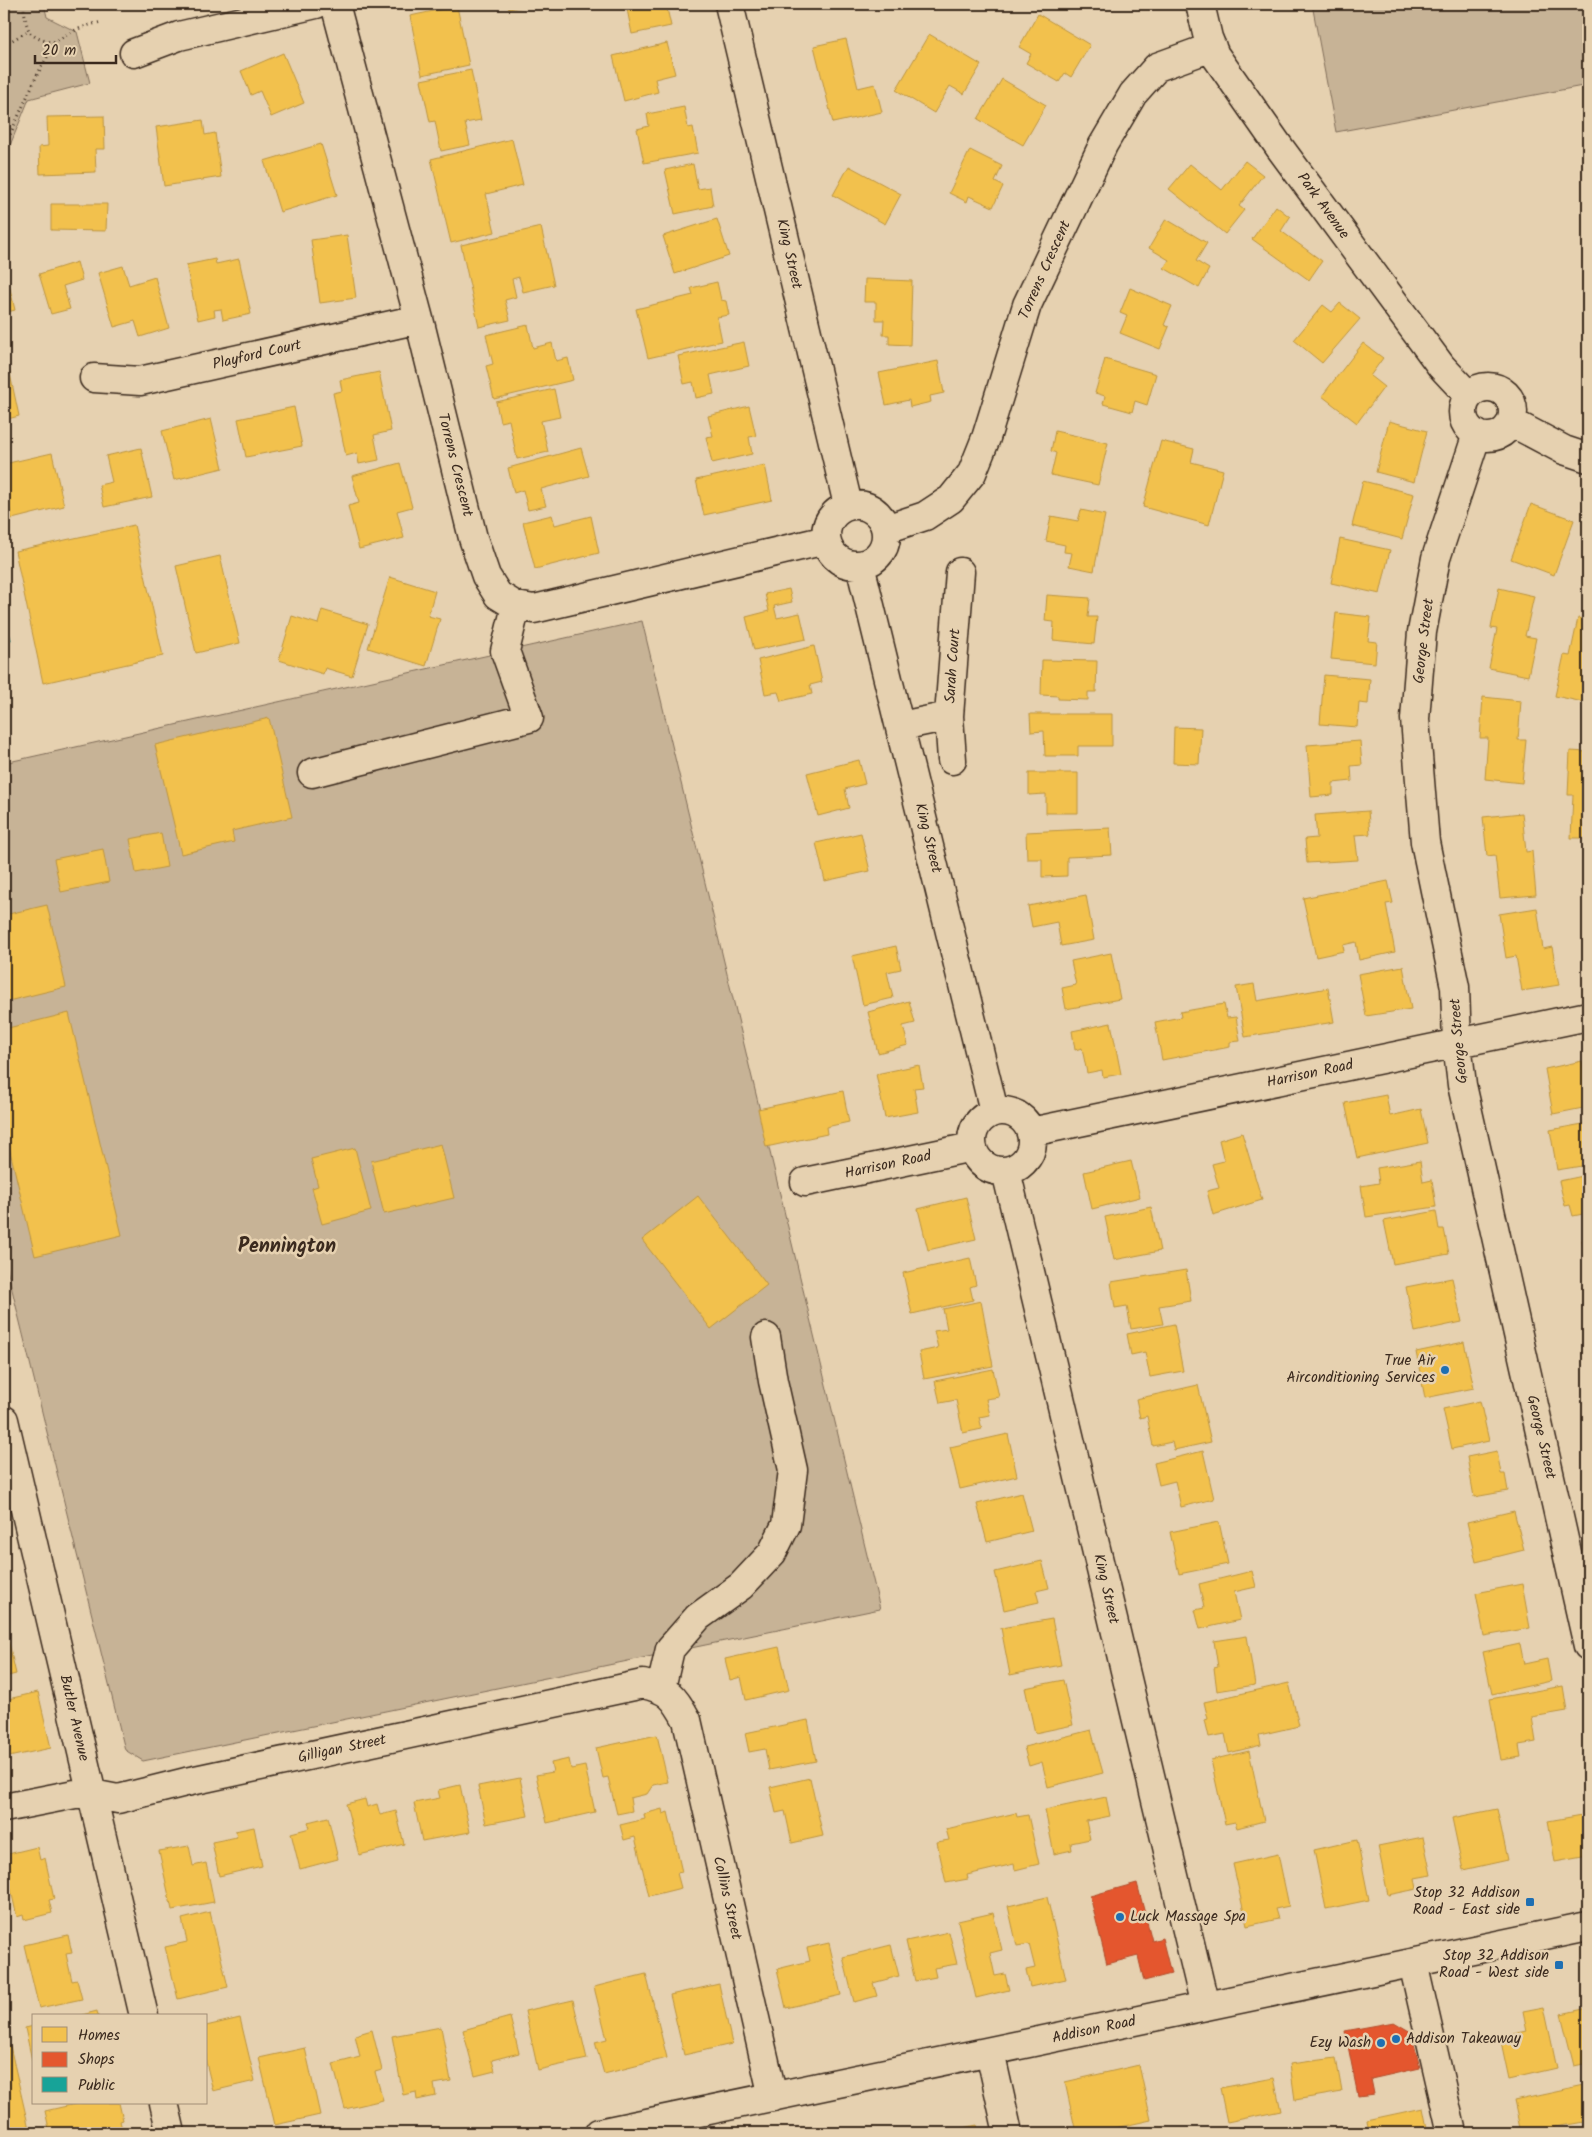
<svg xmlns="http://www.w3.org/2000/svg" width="1592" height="2137" font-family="Kalam,sans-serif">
	<rect width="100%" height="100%" fill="#e6d1b0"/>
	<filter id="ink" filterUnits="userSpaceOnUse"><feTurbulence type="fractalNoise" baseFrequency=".02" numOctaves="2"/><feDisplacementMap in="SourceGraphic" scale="10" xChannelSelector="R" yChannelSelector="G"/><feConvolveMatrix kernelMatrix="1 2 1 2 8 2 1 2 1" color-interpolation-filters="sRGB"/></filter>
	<g filter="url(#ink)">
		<path fill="#c7b396" stroke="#816e5a" d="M4,4H44L47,17L77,32L90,83L29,99L4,160Z
			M1312,4H1588V85L1336,132Z
			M642,621L880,1609L143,1761L125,1750L4,1257V763Z"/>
		<path fill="#f2c14e" stroke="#bb9440" d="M507,4H534L509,9Z
			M626,4H666L671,26L632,34Z
			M795,4H832V7Z
			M457,6L469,65L422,75L410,16Z
			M1038,14L1090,45L1071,77L1065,73L1059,82L1026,63L1031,54L1019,47Z
			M929,34L981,65L964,94L950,86L934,113L896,90Z
			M846,39L858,88L875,84L882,112L833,123L814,46Z
			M667,43L675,74L655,79L658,92L624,101L613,56Z
			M283,53L304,103L271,117L260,91L251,95L241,71Z
			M471,70L481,120L465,123L470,145L441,151L435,121L430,122L421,80Z
			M1002,79L1046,105L1023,145L978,119Z
			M684,107L688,128L693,127L698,153L644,163L637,129L649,126L647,114Z
			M104,116L105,149H95L96,172L40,174L39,147L48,146L47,117Z
			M203,120L205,135L215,133L221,177L164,186L156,127Z
			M512,139L523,185L486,194L495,232L451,243L431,159Z
			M321,144L337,195L280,212L264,161Z
			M970,150L1002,166L995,182L1003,186L993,207L969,196L967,202L949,193Z
			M1245,161L1263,175L1239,206L1244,210L1225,234L1169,189L1190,164L1222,190Z
			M693,164L698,189L710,187L713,206L675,214L665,170Z
			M849,166L901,194L885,224L833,195Z
			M51,204H107L106,231L51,230Z
			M1276,206L1290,217L1281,231L1322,261L1309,280L1252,239Z
			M717,219L729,256L675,274L663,236Z
			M1166,219L1207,243L1196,261L1209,269L1199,288L1164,268L1169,260L1149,248Z
			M541,227L554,285L523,292L519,277L512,279L516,297L505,300L510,320L479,327L461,245Z
			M347,235L356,298L320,303L311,240Z
			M215,259L216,264L239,259L251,314L223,320L221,309L214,310L215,316L198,320L186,265Z
			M77,262L82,280L63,286L70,309L51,314L39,274Z
			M123,266L129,285L155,277L169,328L140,337L135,321L114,327L98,273Z
			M4,272H6L15,310L4,313Z
			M865,279L912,281L910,345L889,344V335H883L884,320H876V302H864Z
			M717,282L721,300L726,301L729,315L717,317L722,341L648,358L636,309L693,295L691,288Z
			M1130,288L1172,306L1164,325L1169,327L1160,349L1120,333L1127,316L1120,313Z
			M1340,303L1360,319L1322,363L1294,340L1323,305L1332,312Z
			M528,325L533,348L552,343L556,361L568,358L573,380L494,399L486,366L493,364L486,335Z
			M744,342L749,366L710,375L714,394L696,398L693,382L684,384L678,356Z
			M1363,343L1383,358L1370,376L1384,387L1357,423L1322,396Z
			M1105,359L1156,374L1147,405L1135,401L1132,412L1103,404L1105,396L1095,393Z
			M4,360H7L19,416L4,420Z
			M938,361L944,393L930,396L931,402L910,407L909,400L886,405L879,373Z
			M379,372L391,431L374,435L379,460L359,464L357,453L346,456L333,393L342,391L340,380Z
			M554,389L560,417L541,421L548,452L517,459L509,420L500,422L496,402Z
			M749,406L756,436L749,437L752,454L712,463L706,437L713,436L708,416Z
			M294,407L302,446L246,457L238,419Z
			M211,419L223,468L174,480L162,431Z
			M1389,421L1427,431L1414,482L1376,472Z
			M1055,431L1108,443L1098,485L1051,475L1056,453L1051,451Z
			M1161,441L1194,449L1191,462L1223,470L1209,525L1143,507Z
			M141,448L152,497L104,507L99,485L112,482L106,456Z
			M581,448L589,476L541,489L546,506L528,510L523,490L514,493L508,468Z
			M52,453L64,506L12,519L4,483V464Z
			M400,463L412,507L397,511L404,538L359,549L348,506L359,503L352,476Z
			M765,465L772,500L704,515L696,480Z
			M1363,481L1414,494L1402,539L1352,526Z
			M1531,504L1574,520L1554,575L1511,559Z
			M1081,510L1105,515L1094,571L1069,566L1072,553L1064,552L1065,545L1046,541L1051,516L1078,521Z
			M552,515L555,525L591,516L599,553L535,569L523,522Z
			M134,525L163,656L43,683L15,551Z
			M1340,539L1390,550L1380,594L1331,583Z
			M220,556L240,643L196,653L176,566Z
			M390,577L435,591L428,616L440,619L426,666L368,648Z
			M1499,588L1534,596L1525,636L1536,638L1528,676L1489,668L1497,629L1491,628Z
			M789,589L792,602L774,606L777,618L800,613L806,639L754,650L746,617L769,611L765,594Z
			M1047,595L1090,598L1088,617H1097L1094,644L1053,640L1054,622L1045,621Z
			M322,610L368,624L352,676L325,668L323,674L279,660L292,616L318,624Z
			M1336,613L1371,617L1368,641L1377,642L1375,663L1331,659Z
			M1578,618L1588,620V703L1555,696L1564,655L1570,656Z
			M814,646L822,682L810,685L812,694L781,701L778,692L765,694L758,660Z
			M1042,660L1097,661L1096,692H1088V700L1058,699V696L1041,695Z
			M1324,675L1370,679L1368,704L1359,703L1357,727L1320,724Z
			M1483,697L1521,701L1518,740H1526L1522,783L1485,779L1488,738H1480Z
			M1030,714H1112V746H1078V756H1045L1044,731L1031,732Z
			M269,718L292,817L232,831L234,842L181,854L155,745Z
			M1174,727L1201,728L1199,764L1173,763Z
			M1360,741L1362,765L1351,766L1352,781L1333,783V795L1311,797L1307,745Z
			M1570,751L1588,752V838H1571L1573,795H1568Z
			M859,760L865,784L845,789L849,808L818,816L807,773Z
			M1029,773H1078V813H1046V794L1029,795Z
			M1368,811L1370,834L1355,835L1358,860L1307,863L1305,839L1317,838L1315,815Z
			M1522,813L1526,852L1532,851L1536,895L1500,898L1495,855L1487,856L1483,817Z
			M1110,828L1112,855L1067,857V876L1042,877V859H1027L1026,832Z
			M161,833L167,867L136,873L130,839Z
			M861,833L870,871L825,881L816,843Z
			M103,849L109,882L61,892L54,859Z
			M1388,881L1393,903L1386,904L1395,952L1359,960L1356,942L1343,945L1344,951L1316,957L1303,898Z
			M1086,895L1094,940L1061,946L1057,922L1032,927L1028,906Z
			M47,905L66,987L4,1002V915Z
			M1537,908L1543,949L1552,947L1559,985L1522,991L1516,956L1506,958L1499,914Z
			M896,946L901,969L887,972L893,998L863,1005L852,956Z
			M1111,953L1120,999L1066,1009L1062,988L1076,985L1071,961Z
			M1403,966L1411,1009L1366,1016L1358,974Z
			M1254,984L1257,1001L1328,988L1334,1022L1245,1037L1236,987Z
			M909,1001L915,1023L903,1026L908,1045L878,1053L868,1012Z
			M1224,1004L1227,1018L1236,1017L1240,1041L1230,1042V1047L1162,1060L1155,1022L1181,1017L1180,1012Z
			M69,1013L122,1235L35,1256L4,1126V1029Z
			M1111,1023L1121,1074L1103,1077L1102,1070L1087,1073L1082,1048L1075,1050L1072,1031Z
			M1582,1061L1588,1091V1107L1553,1114L1545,1069Z
			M919,1065L923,1087L914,1088L918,1112L885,1118L876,1074Z
			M843,1091L849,1122L826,1127L827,1134L766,1147L758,1109Z
			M1386,1095L1390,1116L1421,1109L1428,1143L1357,1158L1345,1103Z
			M1588,1123V1165L1557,1170L1550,1130Z
			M1242,1133L1262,1200L1213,1215L1207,1191L1219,1188L1212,1164L1224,1161L1219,1140Z
			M441,1144L454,1198L384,1214L371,1161Z
			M355,1148L371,1211L322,1224L312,1188L318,1186L311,1159Z
			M1131,1161L1140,1197L1092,1209L1084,1172Z
			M1420,1161L1423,1182L1432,1180L1436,1207L1366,1217L1361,1186L1379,1183L1377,1168Z
			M1588,1175V1213L1573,1216L1570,1205L1565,1206L1559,1181Z
			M698,1196L767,1285L711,1329L642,1240Z
			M966,1197L976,1239L928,1250L918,1209Z
			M1151,1207L1160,1251L1114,1260L1105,1217Z
			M1436,1211L1439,1229H1444L1449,1254L1393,1264L1384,1221Z
			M1588,1239V1273L1582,1240Z
			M970,1258L976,1285L970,1287L973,1300L912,1314L903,1273Z
			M1186,1270L1191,1301L1159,1306L1163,1324L1131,1329L1127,1306L1115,1308L1111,1282Z
			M1452,1278L1462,1322L1415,1332L1406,1287Z
			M981,1301L993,1366L924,1379L919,1352L938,1348L934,1331L947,1329L943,1309Z
			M1174,1324L1183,1371L1150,1377L1145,1352L1131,1355L1127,1334Z
			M1464,1342L1474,1388L1425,1398L1416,1352Z
			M993,1369L999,1397L986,1399L990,1415L979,1417L982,1429L963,1433L956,1400L940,1403L935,1381Z
			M1198,1385L1211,1442L1174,1450L1172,1442L1153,1446L1147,1416L1140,1418L1136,1399Z
			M1480,1401L1489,1441L1452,1449L1443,1409Z
			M1008,1434L1017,1476L960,1489L950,1447Z
			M1203,1451L1214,1499L1181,1507L1175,1481L1159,1485L1154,1463Z
			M1497,1451L1501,1474H1505L1508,1491L1474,1497L1467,1457Z
			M1022,1493L1032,1531L987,1542L977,1504Z
			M1514,1511L1524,1550L1476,1562L1467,1522Z
			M1219,1522L1228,1564L1179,1574L1170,1532Z
			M1042,1561L1049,1588L1036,1591L1039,1602L1004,1610L995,1572Z
			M1252,1571L1256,1587L1234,1592L1240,1620L1200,1629L1195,1610L1204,1608L1199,1584Z
			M1522,1584L1530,1628L1484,1636L1476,1593Z
			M1052,1619L1061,1665L1010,1675L1001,1628Z
			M4,1622L16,1674L4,1677Z
			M1247,1636L1255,1685L1217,1691L1214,1668L1218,1667L1214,1641Z
			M1520,1644L1524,1664L1547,1659L1551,1681L1492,1694L1483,1652Z
			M779,1647L789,1690L746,1700L741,1677L730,1680L725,1659Z
			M1063,1680L1073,1725L1035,1733L1025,1688Z
			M1289,1683L1299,1726L1259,1735L1261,1745L1229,1753L1225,1734L1209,1737L1205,1720L1208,1719L1204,1702Z
			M1563,1686L1567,1711L1532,1717L1536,1742L1519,1745L1521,1757L1501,1760L1490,1699Z
			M38,1692L51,1748L4,1758V1700Z
			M808,1720L816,1761L769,1770L765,1749L749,1752L745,1733Z
			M1091,1730L1103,1773L1048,1787L1042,1762L1029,1766L1024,1747Z
			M657,1735L668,1782L653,1785L647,1794L630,1798L632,1811L617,1814L608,1777L603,1778L596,1748Z
			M1249,1751L1264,1821L1237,1828L1235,1822L1225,1824L1211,1760Z
			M569,1759L571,1769L585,1766L595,1812L547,1823L536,1775L553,1772L551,1763Z
			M520,1778L528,1816L486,1824L478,1786Z
			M810,1778L823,1836L792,1843L785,1811L776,1813L770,1787Z
			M460,1785L470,1832L422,1841L414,1803L440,1798L438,1790Z
			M1106,1797L1110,1816L1086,1821L1090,1839L1071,1843L1072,1850L1054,1854L1045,1810Z
			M365,1799L367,1807L377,1804L380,1815L396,1811L404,1844L359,1855L346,1804Z
			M662,1809L663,1814L668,1812L682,1872L677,1873L681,1888L649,1896L635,1837L624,1840L620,1825L645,1819L644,1814Z
			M1497,1809L1508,1860L1463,1870L1452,1818Z
			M1016,1813L1017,1817L1028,1815L1039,1864L1015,1870L1014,1864L967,1875L968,1879L946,1883L937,1842L949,1840L946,1829Z
			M1588,1814V1856L1555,1862L1548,1821Z
			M328,1817L338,1859L300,1869L291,1833L310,1828L308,1822Z
			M254,1827L262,1866L219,1876L212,1842L237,1837L235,1831Z
			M1423,1837L1431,1875L1415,1878L1417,1889L1388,1895L1378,1846Z
			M1357,1840L1369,1900L1326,1909L1314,1850Z
			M189,1846L193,1866L206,1863L214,1902L172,1910L159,1851Z
			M37,1847L40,1860L45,1858L54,1899L49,1900L52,1913L24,1920L23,1915L17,1917L4,1859L10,1858L8,1854Z
			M1278,1854L1289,1906L1275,1909L1278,1919L1247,1926L1233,1864Z
			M1047,1897L1066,1979L1030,1987L1026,1970L1035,1968L1029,1944L1017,1946L1008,1906Z
			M210,1912L228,1987L178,1999L165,1947L187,1942L182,1919Z
			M993,1913L1002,1950L990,1953L995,1976L1005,1974L1009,1990L976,1998L958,1921Z
			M949,1932L957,1964L934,1968L936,1977L915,1981L906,1941Z
			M68,1935L72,1953L66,1954L72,1981L77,1980L82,1999L39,2008L24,1945Z
			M829,1943L841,1995L786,2008L777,1969L810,1961L807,1948Z
			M891,1945L899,1976L873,1983L877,1996L854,2002L843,1957Z
			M646,1974L667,2058L604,2074L595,2042L607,2039L594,1987Z
			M719,1984L732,2044L684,2055L670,1995Z
			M573,2000L587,2059L538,2070L525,2011Z
			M1544,2007L1557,2068L1509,2079L1500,2037L1527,2031L1523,2011Z
			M1588,2008V2063L1574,2066L1561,2014Z
			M97,2011L98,2016H78Z
			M510,2017L519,2053L492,2060L495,2071L475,2076L463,2030Z
			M240,2018L255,2081L213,2091L206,2062V2026Z
			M34,2026V2065H33L25,2028Z
			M441,2027L451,2081L434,2084L436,2096L417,2100L416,2092L403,2095L392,2036Z
			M372,2030L382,2070L375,2072L383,2100L345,2109L333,2064L360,2057L355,2035Z
			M10,2046L30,2133H4V2048Z
			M305,2048L320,2115L275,2125L259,2058Z
			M1336,2058L1342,2092L1295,2100L1290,2064Z
			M1139,2065L1151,2120L1093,2133H1076L1065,2082Z
			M1274,2078L1281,2111L1227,2122L1220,2088Z
			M1588,2085V2121L1555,2127L1556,2133H1521L1514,2101Z
			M80,2103H119L123,2120L120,2121L123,2133H50L45,2111Z
			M1423,2108L1428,2133H1369L1367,2120Z
			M977,2125L979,2133H941Z"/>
		<path fill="#e4572e" stroke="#b14a29" d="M1137,1883L1152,1941L1162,1938L1171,1974L1144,1981L1138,1956L1107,1964L1090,1896Z
			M1394,2022L1411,2032L1420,2068L1371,2079L1374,2094L1358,2096L1345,2031Z"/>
		<path fill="#17a398" stroke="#227f73" d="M4,614L11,640L4,642Z"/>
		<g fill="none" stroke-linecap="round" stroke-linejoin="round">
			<g stroke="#3b2a1e" stroke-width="31">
				<path id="minor" d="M335,4L419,319L473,538L486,576L498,595L516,606L534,609L826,540
					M729,4L848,505
					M1200,4L1208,38L1215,55L1280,148L1441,366L1469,396
					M134,53L179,36L316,4
					M94,378L140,381L419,319
					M1463 412a25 25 0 1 1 50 0a25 25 0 1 1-50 0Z
					M1511,422L1564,450L1588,458
					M1477,434L1436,558L1422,632L1415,719L1425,842L1455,987L1457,1043L1462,1085L1588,1646
					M826 535a30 30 0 1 1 60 0a30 30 0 1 1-60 0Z
					M886,529L925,516L951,499L972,473L986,438L1027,305L1103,145L1133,94L1157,67L1212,47
					M860,565L994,1111
					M901,726L949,716
					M952,760L949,716L960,572
					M312,773L529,718L505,651L516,606
					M972 1141a30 30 0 1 1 60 0a30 30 0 1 1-60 0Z
					M1031,1132L1588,1016
					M1006,1171L1205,2006
					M805,1182L972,1147
					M4,1420L144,2016
					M661,1688L670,1649L698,1617L741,1586L772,1553L786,1525L793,1470L773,1381L766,1337
					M4,1808L75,1794H92L118,1799L186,1782L643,1684C669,1690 674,1696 687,1720L773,2097
					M1413,1963L1452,2133
					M990,2052L1008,2133
					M164,2103L171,2133"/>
			</g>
			<g stroke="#3b2a1e" stroke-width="31">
				<path id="major" d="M599,2133L1588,1926"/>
			</g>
			<path stroke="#3b2a1e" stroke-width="3" stroke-dasharray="1 4" stroke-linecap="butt" d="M23,4C28,31 25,37 55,43C70,31 83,26 102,22
				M4,45L28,31
				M4,148L37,75L55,43"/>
			<use href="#minor" stroke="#e6d1b0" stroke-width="28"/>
			<use href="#major" stroke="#e6d1b0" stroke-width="28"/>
		</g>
	</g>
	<g fill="#1f6fb2" stroke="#e6d1b0" stroke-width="2">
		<circle cx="1445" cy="1370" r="5"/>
		<rect x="1525" y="1897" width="10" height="10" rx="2.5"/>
		<circle cx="1120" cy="1917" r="5"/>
		<rect x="1554" y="1960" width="10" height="10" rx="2.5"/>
		<circle cx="1396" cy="2039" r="5"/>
		<circle cx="1381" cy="2043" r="5"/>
	</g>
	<g text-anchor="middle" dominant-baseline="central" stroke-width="5" stroke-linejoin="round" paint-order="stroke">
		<g font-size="15" fill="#3b2a1e" stroke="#e6d1b0">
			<text transform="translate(1323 206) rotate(54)">Park Avenue</text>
			<text transform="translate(789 254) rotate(77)">King Street</text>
			<text transform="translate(1045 270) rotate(-66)">Torrens Crescent</text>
			<text transform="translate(257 355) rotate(-13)">Playford Court</text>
			<text transform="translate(455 465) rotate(76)">Torrens Crescent</text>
			<text transform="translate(1424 641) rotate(-83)">George Street</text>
			<text transform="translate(953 666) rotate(-86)">Sarah Court</text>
			<text transform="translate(928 838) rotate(76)">King Street</text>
			<text transform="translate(1459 1041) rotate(-95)">George Street</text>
			<text transform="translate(1310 1074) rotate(-12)">Harrison Road</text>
			<text transform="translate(888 1165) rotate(-12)">Harrison Road</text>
			<text transform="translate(1541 1437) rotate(77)">George Street</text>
			<text transform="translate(1106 1589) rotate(77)">King Street</text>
			<text transform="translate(74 1718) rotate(77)">Butler Avenue</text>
			<text transform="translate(342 1749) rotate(-12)">Gilligan Street</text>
			<text transform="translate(727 1898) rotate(77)">Collins Street</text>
			<text transform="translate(1094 2030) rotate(-12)">Addison Road</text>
		</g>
		<g font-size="15" fill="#3b2a1e" stroke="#e6d1b0" text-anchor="end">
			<text x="1435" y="1361">True Air<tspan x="1435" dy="17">Airconditioning Services</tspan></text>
			<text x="1520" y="1893">Stop 32 Addison<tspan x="1520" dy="17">Road - East side</tspan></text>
			<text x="1130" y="1917" text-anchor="start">Luck Massage Spa</text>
			<text x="1549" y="1956">Stop 32 Addison<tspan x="1549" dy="17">Road - West side</tspan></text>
			<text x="1406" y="2039" text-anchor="start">Addison Takeaway</text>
			<text x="1371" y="2043">Ezy Wash</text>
		</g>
		<g font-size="20" font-weight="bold" fill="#3b2a1e" stroke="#e6d1b0">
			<text x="287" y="1247">Pennington</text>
		</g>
	</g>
	<rect width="1592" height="2137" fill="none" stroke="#e6d1b0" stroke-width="20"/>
	<rect x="10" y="10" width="1572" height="2117" fill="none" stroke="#3b2a1e" stroke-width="2" filter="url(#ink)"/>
	<rect x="32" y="2014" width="175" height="90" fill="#e6d1b0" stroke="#a28e76"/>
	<rect x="42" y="2027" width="25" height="15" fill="#f2c14e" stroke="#a28e76"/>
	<text x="78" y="2040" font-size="15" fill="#3b2a1e">Homes</text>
	<rect x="42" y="2052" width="25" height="15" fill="#e4572e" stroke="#a28e76"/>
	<text x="78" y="2064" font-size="15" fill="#3b2a1e">Shops</text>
	<rect x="42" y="2077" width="25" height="15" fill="#17a398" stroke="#a28e76"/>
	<text x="78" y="2090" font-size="15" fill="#3b2a1e">Public</text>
	<path d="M35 55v8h81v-8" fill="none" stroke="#3b2a1e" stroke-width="2.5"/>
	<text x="42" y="55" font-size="15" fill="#3b2a1e" stroke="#e6d1b0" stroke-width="4" paint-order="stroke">20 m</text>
</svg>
